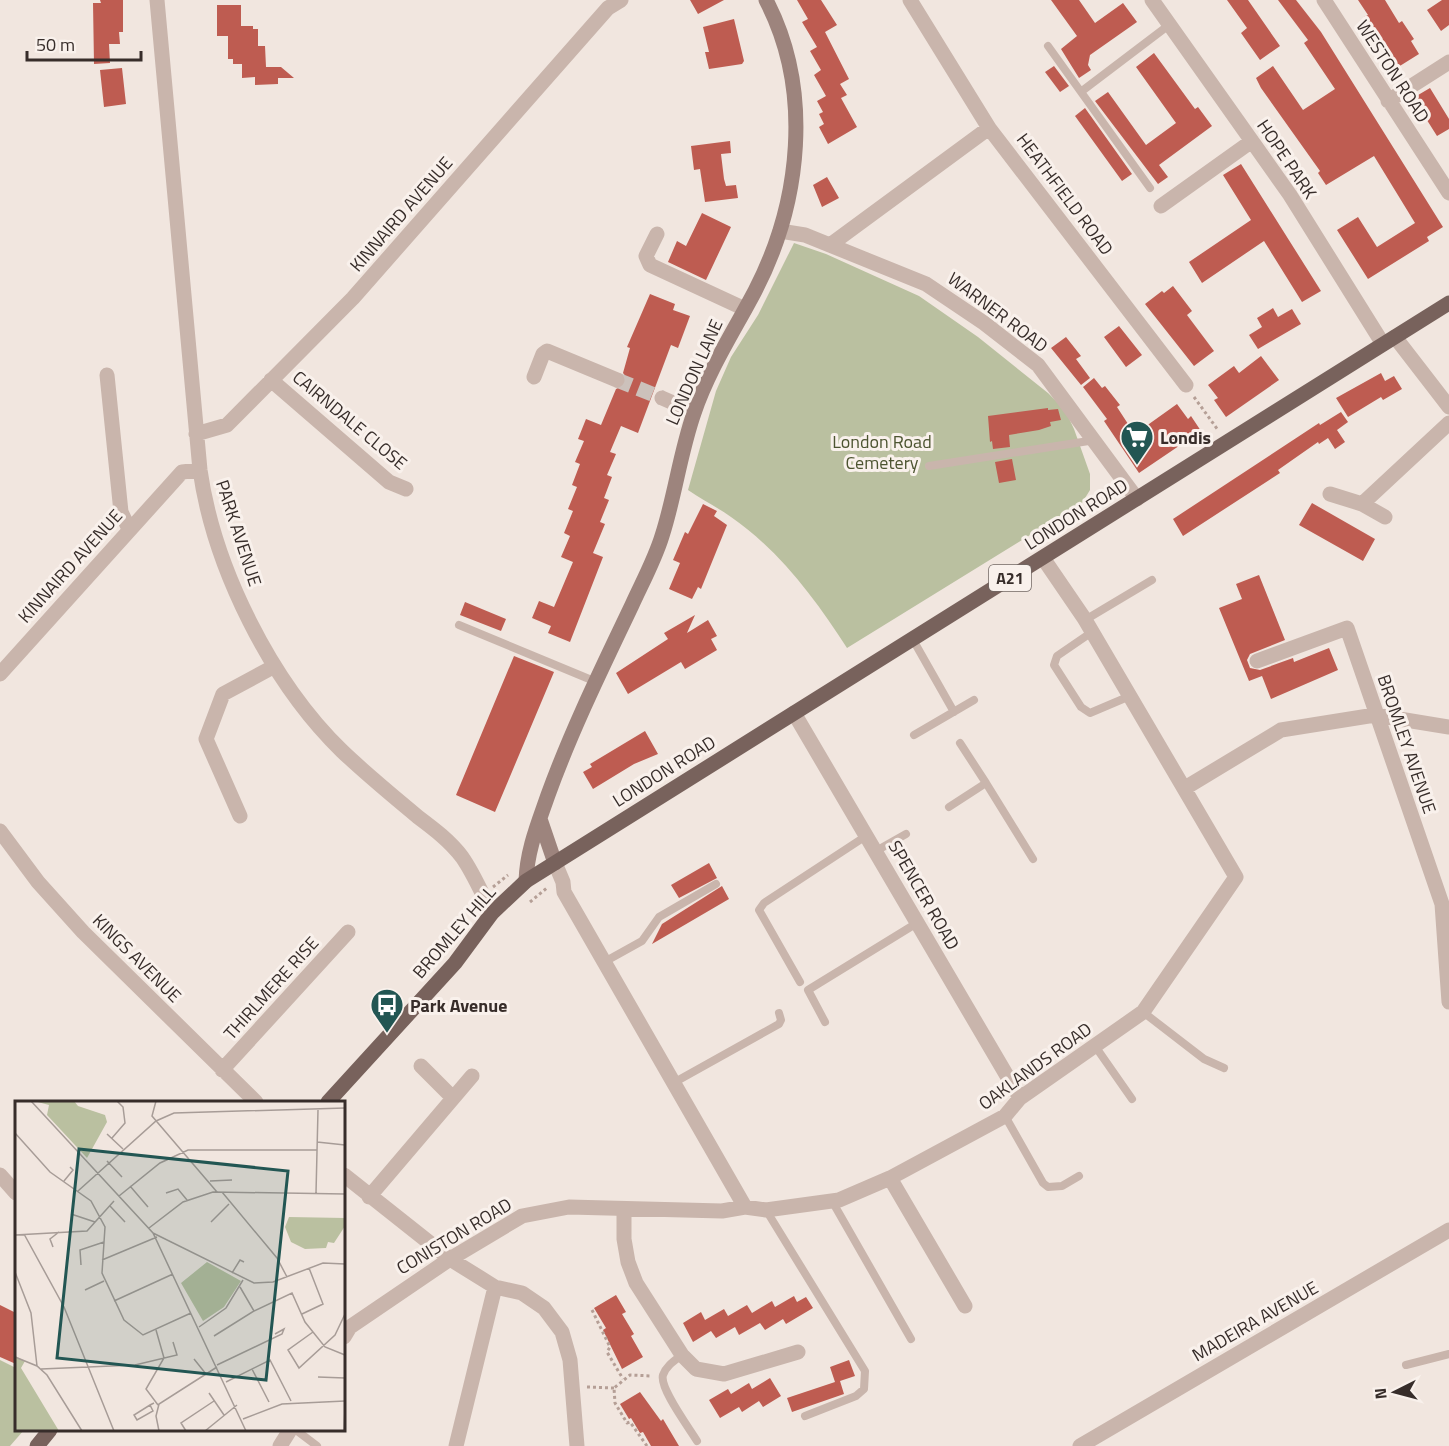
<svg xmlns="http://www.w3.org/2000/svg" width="1449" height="1446" font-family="'Titillium Web',sans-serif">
	<rect width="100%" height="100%" fill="#f1e6df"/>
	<path fill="#bac0a0" d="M794,243L826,254L919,296L978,337L1048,393L1065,410L1074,429L1090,474V490L1082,503L847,648C816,600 779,550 731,517C717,507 702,500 688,490L716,391L731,357L758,315Z
		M0,1360L16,1368V1430H24L10,1446H0Z"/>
	<path fill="#be5c51" d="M100,0H123V32H119L120,44H109L110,63L94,64L93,3H101Z
		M690,0H724L698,14Z
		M797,0H821L837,25L825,32L849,79L840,84L847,95L841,98L857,127L828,144L819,127L824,124L819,114L823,112L817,101L826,96L814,75L821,70L810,51L817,47L802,22L808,19Z
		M1051,0H1079L1095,23L1123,3L1137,22L1090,55L1088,65L1091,70L1079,78L1061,49L1077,36Z
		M1227,0H1248L1280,46L1260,60L1241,33L1247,28Z
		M1278,0H1296L1321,32L1443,227L1427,237L1429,241L1368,279L1337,230L1358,217L1377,247L1415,223L1374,156L1326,185L1318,173L1320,171L1261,88L1256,78L1273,66L1303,110L1335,89L1304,43L1308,40Z
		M1358,0H1385L1399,23L1402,21L1414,39L1411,41L1419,54L1395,69L1364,17L1368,15Z
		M1442,0H1449V25L1441,31L1427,10Z
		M217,5H241V26H253V29H258V46H265L266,67H281L294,78H278V84L255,85V77L242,78V64H233V59H228V36H217Z
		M734,19L744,61L742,64L709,69L705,52H709L703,27Z
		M1154,53L1195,109L1198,107L1212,126L1159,165L1168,177L1158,184L1095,101L1108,92L1146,145L1176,123L1136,67Z
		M1054,66L1069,86L1060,92L1045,72Z
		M122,68L126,104L104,107L100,70Z
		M1430,88L1449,119V129L1437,136L1413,98Z
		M1085,108L1132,174L1122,181L1075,116Z
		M730,141L731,153L721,154L724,179L726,186L736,185L738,198L705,202L700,169L694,170L691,146Z
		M1241,164L1321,291L1302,302L1264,241L1202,283L1189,262L1251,220L1223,175Z
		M827,177L839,198L822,207L813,185Z
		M702,213L731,227L706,280L668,262L677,241L686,246Z
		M1173,286L1192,311L1187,315L1214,351L1194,366L1145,304L1162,291L1164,293Z
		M650,294L675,304L673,310L690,316L678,348L671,345L638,433L621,426L610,452L616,454L607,475L612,477L604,498L609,500L600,522L605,524L593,553L603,557L570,642L548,633L551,626L532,618L539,601L554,607L573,562L561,557L570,536L564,533L573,511L568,509L577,487L572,485L580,464L575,462L584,441L578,439L586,419L601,425L616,389L626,384L627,378L623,373L630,348L627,347Z
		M1273,308L1278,317L1292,309L1301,324L1258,349L1249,335L1262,327L1257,318Z
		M1119,326L1142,355L1126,367L1104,337Z
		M1066,337L1081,356L1076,359L1090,378L1081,385L1051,348Z
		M1261,356L1279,380L1226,417L1214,400L1218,398L1208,385L1234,366L1239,373Z
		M1381,373L1385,381L1394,376L1402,389L1383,400L1381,397L1348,417L1336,398Z
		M1094,378L1102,388L1105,386L1120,405L1117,407L1130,427L1138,422L1142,429L1177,404L1188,419L1191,416L1201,431L1139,473L1104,421L1107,419L1083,387Z
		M1048,408V410L1058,409L1061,420L1050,422L1051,426L1039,430L1009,435L1010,447L993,449L992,441L990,442L988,416Z
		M1341,412L1348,422L1337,430L1345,442L1335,449L1328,438L1319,444L1318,442L1278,470L1280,473L1183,536L1173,519L1319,423L1320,425Z
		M1012,459L1016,480L999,483L995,462Z
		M1312,503L1375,539L1363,561L1299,525Z
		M703,504L717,511L714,516L727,525L701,589L698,587L692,599L669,589L680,563L673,560L685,532L688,534Z
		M1259,575L1285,640L1250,654L1247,660L1250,668L1260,670L1293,658L1294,662L1329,648L1338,670L1271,699L1262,676L1249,681L1219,608L1242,599L1236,584Z
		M465,602L506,619L501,631L460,615Z
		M695,615L687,633L708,620L717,636L711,639L717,650L685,669L681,662L628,694L616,673L668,639L664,633Z
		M514,656L554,672L495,812L456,795Z
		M645,731L658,754L634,764L593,789L583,772L592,767L590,764Z
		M709,863L717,878L679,898L671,885Z
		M722,886L729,899L652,944L662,924Z
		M616,1295L626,1312L622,1314L634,1334L631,1336L643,1357L622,1369L603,1330L606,1328L594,1308Z
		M794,1296L797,1302L806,1297L813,1308L786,1324L783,1319L765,1330L760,1323L739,1335L735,1327L716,1338L711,1331L693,1342L683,1323L701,1312L705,1320L724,1309L728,1316L747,1305L752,1313L772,1301L775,1307Z
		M0,1305L16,1313V1364L0,1357Z
		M849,1360L855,1376L840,1381L844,1394L792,1412L787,1398L835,1382L830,1367Z
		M770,1378L781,1396L763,1407L759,1401L742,1412L739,1407L720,1418L709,1400L728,1389L731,1394L749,1383L752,1389Z
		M640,1392L661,1421L663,1419L679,1446H651L643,1432L640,1433L631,1418L629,1419L620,1404Z"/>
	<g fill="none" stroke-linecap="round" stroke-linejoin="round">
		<path stroke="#ccc1bb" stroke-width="15" stroke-dasharray="15 8" stroke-linecap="butt" d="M617,380L662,398"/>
		<path stroke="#b59f96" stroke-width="3" stroke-dasharray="3 3" stroke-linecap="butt" d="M1194,397L1218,430
			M493,887L508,875
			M530,902L548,887
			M592,1310L610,1347L607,1352L623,1379
			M587,1387L614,1388
			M647,1446L630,1422L627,1423L615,1403L614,1388L630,1375L652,1376"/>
		<path stroke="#c9b5ac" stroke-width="8" d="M1048,46L1150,188
			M1082,91L1169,25
			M929,466L1095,440
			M1085,620L1152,580
			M459,625L594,681
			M1092,632L1057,656L1054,665L1081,707L1090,713L1130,696
			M912,638L954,712
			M914,735L974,700
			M986,783L1033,859
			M949,807L986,783L960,743
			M876,851L906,834
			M606,961L642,941L659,917L716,884
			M800,982L759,910L764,903L866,836
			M1143,1012L1204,1059L1224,1068
			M825,1022L808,990L917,923
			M1095,1046L1132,1099
			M675,1082L779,1024L781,1020L779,1013
			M1005,1116L1043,1183L1048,1187L1062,1186L1079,1176
			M832,1201L911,1339
			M766,1210L865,1371L864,1389L856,1396L805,1416
			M682,1355C674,1361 666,1366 663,1375C659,1388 690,1429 697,1441
			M1406,1365L1449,1354
			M296,1430L317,1446"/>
		<path stroke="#c9b5ac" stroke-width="15" d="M157,0L200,470C214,568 271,682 342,751C366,774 393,796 418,817C434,829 450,841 462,857C474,874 482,894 492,913
			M910,0L989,128
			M1152,0L1290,195L1383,344
			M1324,0L1449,193
			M1388,101L1449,62
			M1161,206L1252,141
			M780,231L805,235L926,284L984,323L1038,365L1137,499
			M657,234L646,256L650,265L745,309
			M830,245L989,128L1186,385
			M1395,337L1449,407
			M107,375L121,512L129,529
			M534,377L543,354L547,351L617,380
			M271,380L389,482L406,489
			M662,398L694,412
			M196,434L227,425L353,298L608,8L621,0
			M1330,494L1362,504L1385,517
			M1362,504L1449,423
			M1257,661L1347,628L1442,904L1449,1002
			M0,674L182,472L200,470
			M794,713L1020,1098
			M1185,788L1281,730L1375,715L1449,727
			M240,816L206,739L223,694L273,667
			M0,831L38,882L83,932L256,1102
			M555,863L563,882L564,892L745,1207
			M421,1066L453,1098
			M222,1070L348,932
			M0,1175L16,1193
			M344,1175L450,1259L495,1287L522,1293L544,1308L562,1332L570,1360L577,1446
			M890,1178L965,1306
			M369,1197L472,1076
			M624,1210V1239L628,1262L636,1283L682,1355L696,1369L724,1374L798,1352
			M344,1337L350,1327L450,1259L522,1216L569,1207L722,1211L745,1207L766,1210L839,1200L890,1178L1005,1116L1020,1098L1143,1012L1236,877L1084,618L1043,558
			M280,1446L290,1430
			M456,1446L495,1287
			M1080,1446L1449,1230"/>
		<path stroke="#9d847d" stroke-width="15" d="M540,819L555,863
			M526,881C527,850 538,824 548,795C572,729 602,668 632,605C642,583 655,559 662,536C675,496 680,453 694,413C709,369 734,331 755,291C801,202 813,90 766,0"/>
		<path stroke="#78625c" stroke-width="15" d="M328,1102L455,963L492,913L526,881L1449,303
			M37,1446L50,1430"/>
	</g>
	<defs>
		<g id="supermarket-pin" transform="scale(1.725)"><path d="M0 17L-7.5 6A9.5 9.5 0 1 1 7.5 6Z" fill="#225653" stroke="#f9f1ec"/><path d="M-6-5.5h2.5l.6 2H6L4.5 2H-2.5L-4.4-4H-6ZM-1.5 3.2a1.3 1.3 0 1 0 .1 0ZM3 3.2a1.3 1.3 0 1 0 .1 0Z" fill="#fff"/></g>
		<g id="bus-pin" transform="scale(1.725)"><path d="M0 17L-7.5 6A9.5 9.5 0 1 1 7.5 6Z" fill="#225653" stroke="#f9f1ec"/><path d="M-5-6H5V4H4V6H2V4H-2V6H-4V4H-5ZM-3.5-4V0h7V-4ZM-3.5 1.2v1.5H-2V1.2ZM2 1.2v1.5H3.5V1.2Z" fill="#fff"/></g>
	</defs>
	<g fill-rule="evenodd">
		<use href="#supermarket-pin" x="1137" y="437"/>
		<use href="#bus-pin" x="387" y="1005"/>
	</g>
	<g text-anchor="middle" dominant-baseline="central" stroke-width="6" stroke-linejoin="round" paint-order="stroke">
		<rect fill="#f9f1ec" stroke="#716864" stroke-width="1.5" x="989" y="565" width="42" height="26" rx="4.5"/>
		<g font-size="16" font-weight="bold" fill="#372d2a">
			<text x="1010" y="578">A21</text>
		</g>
		<g font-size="18" fill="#372d2a" stroke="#f9f1ec">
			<text transform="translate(1393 71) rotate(57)">WESTON ROAD</text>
			<text transform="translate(1287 159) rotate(56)">HOPE PARK</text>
			<text transform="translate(1065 194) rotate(53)">HEATHFIELD ROAD</text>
			<text transform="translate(401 214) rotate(-49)">KINNAIRD AVENUE</text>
			<text transform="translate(998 312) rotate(37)">WARNER ROAD</text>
			<text transform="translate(694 372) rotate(-66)">LONDON LANE</text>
			<text transform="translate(350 420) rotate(40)">CAIRNDALE CLOSE</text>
			<text transform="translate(1076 514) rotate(-32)">LONDON ROAD</text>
			<text transform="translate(239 533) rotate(72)">PARK AVENUE</text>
			<text transform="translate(70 566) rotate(-48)">KINNAIRD AVENUE</text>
			<text transform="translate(1407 744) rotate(71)">BROMLEY AVENUE</text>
			<text transform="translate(664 771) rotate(-32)">LONDON ROAD</text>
			<text transform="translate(924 895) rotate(60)">SPENCER ROAD</text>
			<text transform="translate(454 932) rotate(-49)">BROMLEY HILL</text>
			<text transform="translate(137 958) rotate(45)">KINGS AVENUE</text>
			<text transform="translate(271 988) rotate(-48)">THIRLMERE RISE</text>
			<text transform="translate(1035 1066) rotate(-36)">OAKLANDS ROAD</text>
			<text transform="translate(454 1236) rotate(-31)">CONISTON ROAD</text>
			<text transform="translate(1255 1321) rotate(-30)">MADEIRA AVENUE</text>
		</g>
		<g font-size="18" font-weight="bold" fill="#372d2a" stroke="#f9f1ec" text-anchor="start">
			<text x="1160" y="437">Londis</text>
			<text x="410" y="1005">Park Avenue</text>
		</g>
		<g font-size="18" fill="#4c5430" stroke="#f9f1ec">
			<text x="882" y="441">London Road<tspan x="882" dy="21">Cemetery</tspan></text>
		</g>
	</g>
	<g transform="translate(15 1101)">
		<rect width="330" height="330" fill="#f1e6df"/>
		<path d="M19,0H59L63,5L90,14L92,21L72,57L32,14L34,4ZM274,116L330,117V125L319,142L313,141L311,147L290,148L276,141L270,126ZM192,161L226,180L209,206L188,220L166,182ZM0,255L10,260L6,267L44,330H0Z" fill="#bac0a0"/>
		<path fill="none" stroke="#a79c97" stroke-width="1.5" d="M16,0L138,132L231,330M141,0L137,15L202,91M0,32L35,71L76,100L90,126L87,172L109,219L128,234L176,212M92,33L108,48M97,37L110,22L108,6L102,0M302,41L330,44M92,60L107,76M49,80L58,69L55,66M195,80L217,79M115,85L133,106M63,90L141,20L159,12L330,7M207,91L262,157L272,176M151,92L163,88L172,99M301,92L303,9M104,95L145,62L173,49H302M95,105L110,121M56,113L80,121M196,121L214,103M134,127L168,101L198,91L330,93M138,132L239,182L258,181L308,162L330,163M9,133L49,206L99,330M0,134L72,130L99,100M38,146L35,138L44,131M87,159L142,136M66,164L65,149L89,141M0,171L16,212L22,265M217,172L225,159L229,161M70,189L89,180M99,200L158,173M239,210L277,192L290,221L310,246L330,254M287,213L308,203L294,167M184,226L211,207L228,179M141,229L149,257L131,288L143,304M298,231L273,249L284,267L320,234L330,213M199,235L239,210L225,186M0,256L22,265L32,274L67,330M179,258L191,273M202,264L267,233L269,228L260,233M26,268L120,264L162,254L158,241M237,268L254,301M303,276L330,277M211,281L255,259L276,300M194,292L209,314M135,304L138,310L122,319L119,314L135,304L139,302M228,318L267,303L330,300M144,330L141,315L144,303L202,266M171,330L166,322L199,300M190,330L222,304M329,330L330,307"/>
		<path fill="#225653" fill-opacity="0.15" stroke="#225653" stroke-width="3" d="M64,48L273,70L251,279L42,257Z"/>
		<rect width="330" height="330" fill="none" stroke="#372d2a" stroke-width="3"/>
	</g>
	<g transform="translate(1395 1392) rotate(264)" stroke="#f9f1ec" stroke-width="4.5" paint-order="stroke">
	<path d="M0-4.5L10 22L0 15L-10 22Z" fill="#372d2a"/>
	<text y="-9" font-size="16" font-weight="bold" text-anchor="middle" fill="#372d2a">N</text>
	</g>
	<path d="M27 51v9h114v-9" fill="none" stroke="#372d2a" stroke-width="3"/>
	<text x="36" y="51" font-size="18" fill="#372d2a" stroke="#f9f1ec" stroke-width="4.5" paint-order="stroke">50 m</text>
</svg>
